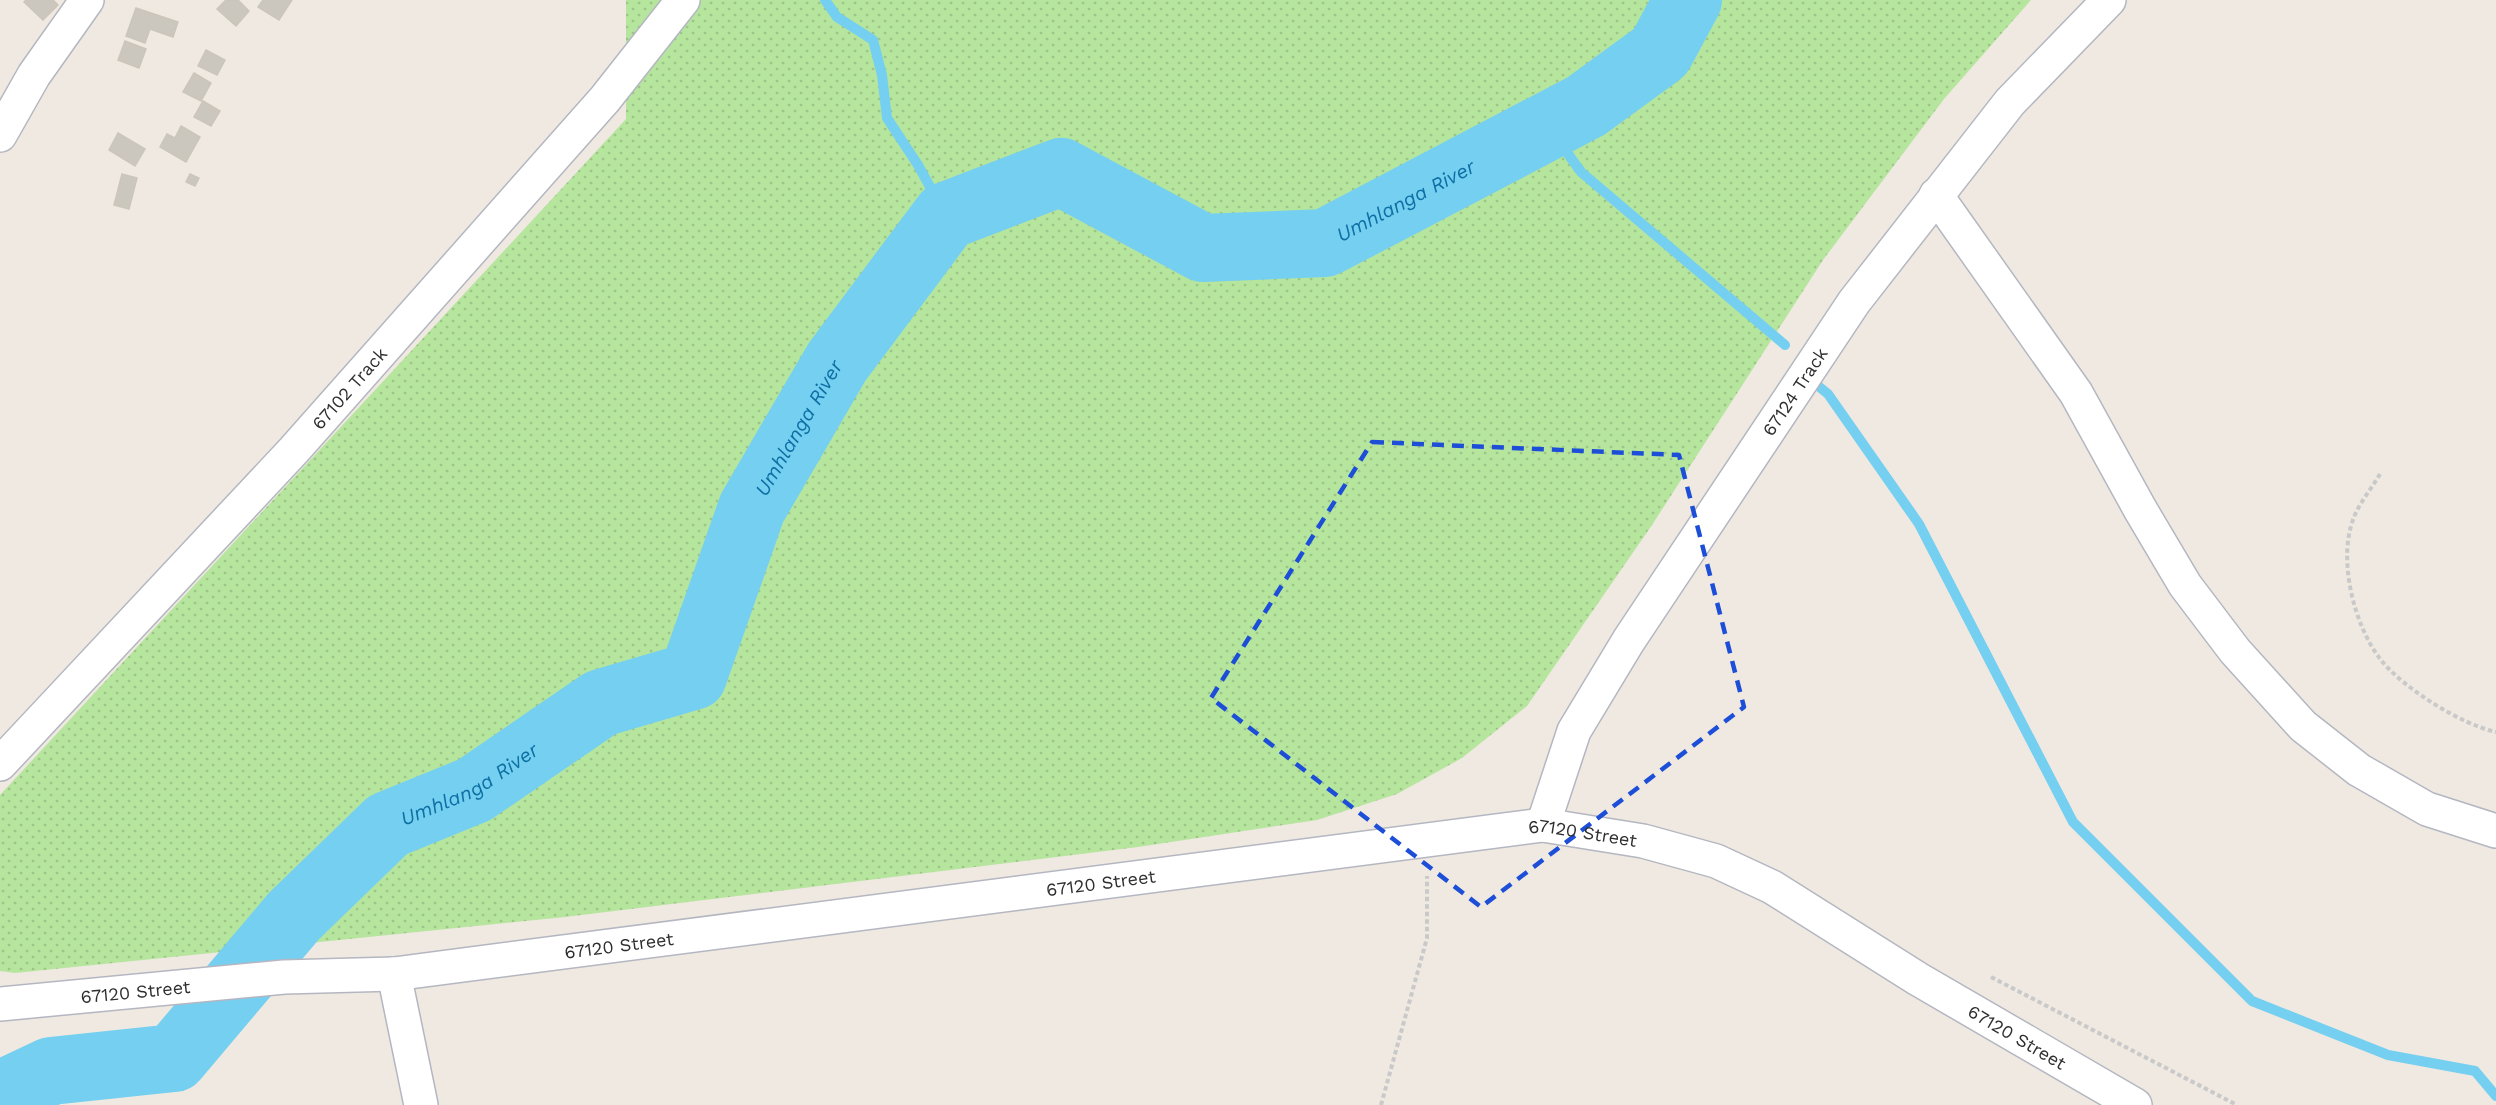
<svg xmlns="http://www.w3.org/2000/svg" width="2496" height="1105" font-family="'Work Sans',sans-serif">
	<defs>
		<pattern id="grass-dots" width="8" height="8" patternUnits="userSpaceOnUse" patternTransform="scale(1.5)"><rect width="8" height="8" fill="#b6e59e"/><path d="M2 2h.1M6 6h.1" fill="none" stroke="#9dc588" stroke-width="1.8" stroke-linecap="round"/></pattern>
	</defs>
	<rect width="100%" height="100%" fill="#efe9e1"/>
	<path fill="url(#grass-dots)" d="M626,0H2031L1944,99L1823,260L1652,525L1527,706L1462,758L1397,794L1317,820L1138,847L565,917L15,973L0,971V795L626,119Z"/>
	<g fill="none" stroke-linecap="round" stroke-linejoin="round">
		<path stroke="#75cff0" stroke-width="10" d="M825,0L837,17L873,40L882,75L887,118L918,165L946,216
			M1548,126L1581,172L1785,345
			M1817,385L1828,394L1919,524L2073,822L2252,1001L2388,1055L2475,1071L2496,1096"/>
		<path stroke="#75cff0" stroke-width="68" id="s1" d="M0,1095L51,1071L174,1058L294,916L388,825L474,790L601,703L693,676L752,508L837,362L946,216L1061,172L1203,248L1325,243L1586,106L1660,52L1688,0"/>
	</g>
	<path fill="#cbc7bf" stroke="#cbc5ba" stroke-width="1.5" d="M26,0H53L58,5L43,20L24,2Z
		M226,0H238L249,11L236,26L217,9Z
		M263,0H292L279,20L258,7Z
		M136,8L178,22L173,37L150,29L145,43L126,36Z
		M125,41L146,49L139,68L118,60Z
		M206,50L225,60L217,75L198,66Z
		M194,73L211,83L201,101L183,92Z
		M203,101L220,111L211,126L194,117Z
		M181,126L200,137L186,162L160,147L167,134L175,138Z
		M118,133L145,149L135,166L109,150Z
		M122,174L137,178L129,209L114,205Z
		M190,174L199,178L195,186L186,182Z"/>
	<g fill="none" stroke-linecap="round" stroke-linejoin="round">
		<g stroke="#b4b7c1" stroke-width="36">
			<g id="minor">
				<path d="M0,135L34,75L87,0"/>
				<path d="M1936,195L2076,393L2140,509L2185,585L2235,651L2303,726L2359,770L2427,809L2496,831"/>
				<path id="s2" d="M0,764L294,450L605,99L683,0"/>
				<path id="s3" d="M1543,825L1574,731L1629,640L1854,302L2010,102L2109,0"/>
				<path d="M394,974L421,1105"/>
				<path id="s4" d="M0,1004L284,977L394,974L1543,825L1643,841L1716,861L1772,887L1918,979L2135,1105"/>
			</g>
		</g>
		<path stroke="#c9c9c9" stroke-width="4" stroke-dasharray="4.5 3" stroke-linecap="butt" d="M2380,474C2372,488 2360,502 2354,517C2337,559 2354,626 2381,660C2403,688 2462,725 2496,732
			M1991,977L2237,1105
			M1381,1105L1427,938V876"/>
		<use href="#minor" stroke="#fff" stroke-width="33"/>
	</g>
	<path fill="none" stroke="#1d4ed8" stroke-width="4.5" stroke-dasharray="12 8" stroke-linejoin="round" d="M1372,442L1679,455L1744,707L1481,907L1211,698Z"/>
	<g text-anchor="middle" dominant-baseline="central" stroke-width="5" stroke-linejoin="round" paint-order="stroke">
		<g font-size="18" fill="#2e2e2e" stroke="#fff">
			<text stroke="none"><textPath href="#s2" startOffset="513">67102 Track</textPath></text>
			<text stroke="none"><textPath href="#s3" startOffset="504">67124 Track</textPath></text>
			<text stroke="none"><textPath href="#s4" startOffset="1594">67120 Street</textPath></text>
			<text stroke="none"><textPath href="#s4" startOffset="1108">67120 Street</textPath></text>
			<text stroke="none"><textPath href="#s4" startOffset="622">67120 Street</textPath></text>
			<text stroke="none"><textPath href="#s4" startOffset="136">67120 Street</textPath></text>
			<text stroke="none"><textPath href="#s4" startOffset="2080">67120 Street</textPath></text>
		</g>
		<g font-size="20" font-style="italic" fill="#0d6fa3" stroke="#fff">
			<text stroke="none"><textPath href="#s1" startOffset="1866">Umhlanga River</textPath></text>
			<text stroke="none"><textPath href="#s1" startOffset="1110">Umhlanga River</textPath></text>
			<text stroke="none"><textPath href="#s1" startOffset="588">Umhlanga River</textPath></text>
		</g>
	</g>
</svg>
